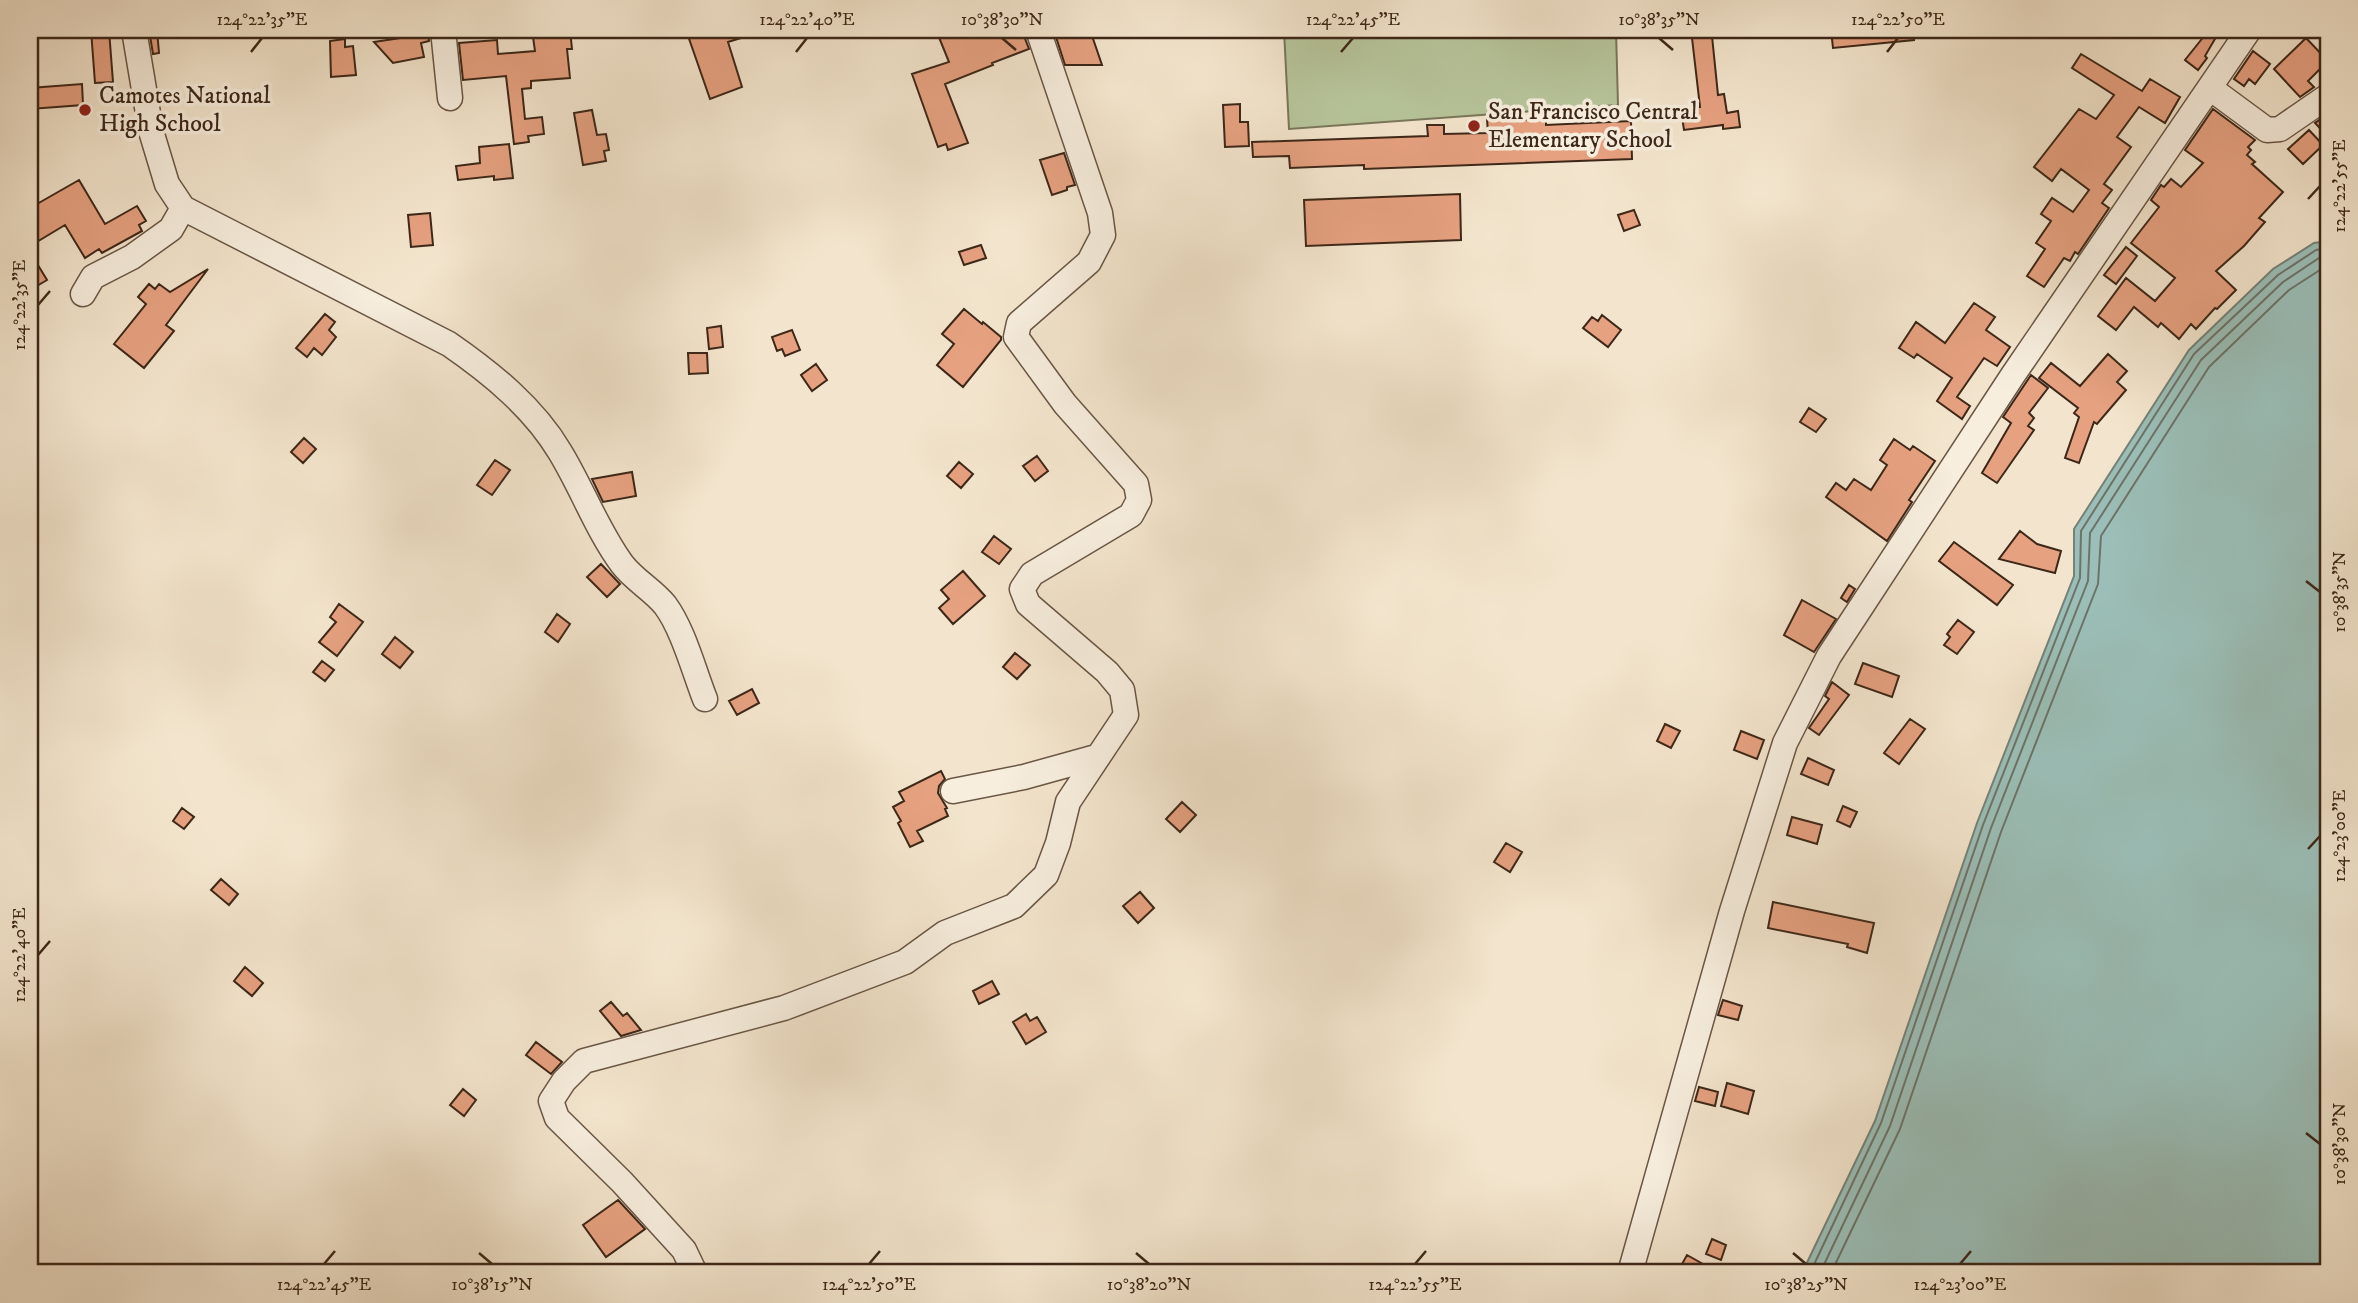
<svg xmlns="http://www.w3.org/2000/svg" width="2358" height="1303" font-family="'IM FELL DW Pica',serif">
	<rect width="100%" height="100%" fill="#f3e5cd"/>
	<filter id="stains"><feTurbulence type="fractalNoise" baseFrequency=".00286" numOctaves="4"/><feColorMatrix values="0 0 0 0 .2 0 0 0 0 .09 0 0 0 0 .02 0 0 0 .5 -.17"/></filter>
	<radialGradient id="worn" r=".72"><stop offset=".6" stop-color="#630" stop-opacity="0"/><stop offset="1" stop-color="#630" stop-opacity=".3"/></radialGradient>
	<path fill="#b7c59b" stroke="#7a765a" stroke-width="2" d="M1284,30H1616L1618,105L1289,129Z"/>
	<path fill="#9bbfb8" stroke="#758278" stroke-width="2" d="M2328,241V1273H1802L1875,1121L1977,823L2074,576V529L2189,350L2273,269L2314,243Z"/>
	<g fill="none" stroke-linecap="round" stroke-linejoin="round">
		<path stroke="#6c7368" stroke-width="2" d="M1810,1273L1881,1123L1983,825L2080,578L2081,531L2194,354L2278,275L2316,250L2328,248
			M1820,1273L1890,1126L1991,828L2088,581L2090,533L2201,360L2283,282L2319,258L2328,257
			M1831,1273L1900,1129L2001,832L2098,584L2101,536L2209,367L2289,290L2323,268L2328,267"/>
	</g>
	<path fill="#e6a180" stroke="#3d2718" stroke-width="2" d="M91,30H109L113,82L95,83Z
		M149,30H157L159,53L153,54Z
		M399,30H428L429,41L421,43L424,57L393,63L374,42L401,38Z
		M532,30H570L572,49H567L570,78L531,81V88L522,89L525,119L542,117L544,134L528,136L529,142L514,144L506,76L463,80L459,43L497,40L498,54L535,51Z
		M686,30H756L757,33L728,42L742,87L710,99Z
		M936,30H997L984,36H1024L1029,49L992,63L993,65L945,84L968,143L948,150L946,144L938,147L912,74L949,62Z
		M1069,30H1090L1102,65H1065L1056,37H1072Z
		M1831,30H1913L1914,40L1833,48Z
		M2209,30L2219,32L2205,56L2207,58L2198,70L2185,60Z
		M1712,36L1718,95L1724,94L1727,113L1738,111L1740,127L1723,129V125L1684,130L1681,110L1700,107L1692,38Z
		M2306,38L2328,61L2308,81L2314,87L2300,97L2274,69Z
		M345,39V47L353,46L356,75L331,77L330,41Z
		M2253,51L2270,64L2255,84L2249,79L2244,86L2234,79Z
		M2081,54L2142,91L2150,79L2180,97L2165,123L2139,107L2117,137L2131,147L2104,184L2112,190L2102,203L2109,208L2078,254L2075,252L2070,261L2064,258L2044,287L2027,276L2045,249L2036,243L2051,221L2041,214L2052,198L2073,212L2089,190L2061,169L2052,181L2034,167L2079,109L2096,119L2114,95L2072,68Z
		M82,84L83,105L30,109V88Z
		M1240,104V122H1248L1249,146L1225,147L1223,105Z
		M2213,109L2255,140L2248,147L2251,150L2247,155L2255,162L2252,164L2283,192L2259,218L2265,222L2244,246L2216,271L2236,290L2217,309L2215,308L2196,329L2191,324L2179,339L2161,323L2158,327L2134,307L2116,330L2098,316L2126,278L2155,301L2175,278L2131,243L2159,207L2151,200L2161,185L2164,187L2171,179L2181,187L2203,163L2185,150Z
		M592,110L597,135L606,134L609,150L604,151L606,161L583,165L574,113Z
		M2328,114V137L2315,123Z
		M1515,117V120L1546,119V125L1631,121L1632,159L1364,169V165L1290,168L1289,156L1253,157L1252,142L1428,136L1427,125H1444V134L1488,133L1487,119Z
		M2309,130L2323,145L2303,164L2288,149Z
		M509,144L513,178L494,180V176L458,180L456,166L480,163L479,147Z
		M1064,153L1075,185L1067,187V190L1052,195L1040,160Z
		M79,180L105,224L137,206L146,221L139,225L142,231L102,253L99,249L85,258L65,225L30,246V208Z
		M1460,194L1461,240L1306,246L1304,200Z
		M1634,210L1640,225L1624,231L1618,215Z
		M430,213L433,245L411,247L408,215Z
		M981,245L986,258L964,265L959,252Z
		M2126,247L2137,256L2116,284L2104,275Z
		M30,252L47,280L30,290Z
		M208,269L166,325L174,331L144,368L114,344L146,304L138,297L149,284L155,289L159,284L170,292Z
		M1974,303L1995,317L1986,330L2010,347L1997,366L1984,358L1957,397L1970,406L1962,419L1937,401L1952,378L1917,354L1914,358L1899,348L1916,322L1945,343Z
		M964,309L982,324L983,322L1001,337V340L963,387L937,365L954,344L942,334Z
		M325,314L335,322L329,330L336,337L322,355L314,348L307,357L296,348Z
		M1602,315L1621,330L1608,347L1583,328L1592,317L1598,321Z
		M721,326L723,347L709,349L707,328Z
		M792,330L800,350L785,356L782,349L777,351L772,337Z
		M688,353H707L708,373L689,374Z
		M2108,354L2127,371L2117,382L2126,390L2097,424L2094,422L2079,463L2065,458L2079,417L2074,413L2078,408L2039,378L2051,363L2080,386Z
		M816,364L827,380L812,391L801,375Z
		M2031,375L2048,388L2029,413L2034,418L2028,426L2034,430L1997,483L1982,473L2011,423L2003,417Z
		M1809,408L1826,419L1816,432L1800,422Z
		M304,438L316,449L303,463L291,452Z
		M1894,439L1910,450L1913,446L1935,461L1909,500L1912,502L1887,541L1826,497L1836,483L1846,490L1854,479L1871,490L1887,465L1880,460Z
		M1037,456L1048,471L1035,481L1023,466Z
		M495,460L510,470L492,495L477,485Z
		M959,462L973,474L961,488L947,476Z
		M632,472L636,496L603,502L592,479Z
		M2020,531L2037,544L2061,551L2055,573L1999,559Z
		M994,536L1011,549L999,564L982,552Z
		M1954,542L2013,585L1997,605L1939,561Z
		M601,564L620,584L607,597L587,577Z
		M963,571L985,596L953,624L939,608L949,599L941,590Z
		M1849,585L1855,589L1847,602L1841,598Z
		M1802,600L1836,619L1814,652L1784,635Z
		M339,604L363,622L337,656L319,642L336,622L330,617Z
		M557,614L570,624L558,642L545,632Z
		M1958,620L1974,632L1957,654L1944,645L1950,637L1947,634Z
		M395,637L413,652L400,668L382,654Z
		M1015,653L1030,665L1017,679L1003,667Z
		M322,661L334,670L325,681L313,672Z
		M1863,663L1899,676L1892,697L1855,684Z
		M1832,682L1849,695L1819,735L1809,728L1829,699L1825,696Z
		M752,689L759,703L737,715L729,701Z
		M1910,719L1925,729L1899,764L1884,753Z
		M1665,724L1680,731L1671,748L1657,741Z
		M1741,731L1764,740L1757,759L1734,750Z
		M1808,758L1834,770L1828,785L1801,774Z
		M941,771L945,779L939,786L938,793L947,808L945,809L948,816L917,831L923,841L910,847L898,823L901,821L893,807L904,801L899,792Z
		M1182,802L1196,815L1180,832L1166,819Z
		M1843,806L1857,812L1850,827L1837,821Z
		M182,808L194,817L184,829L173,821Z
		M1792,817L1822,825L1817,844L1787,835Z
		M1506,843L1522,852L1510,872L1494,862Z
		M221,879L238,894L229,905L211,890Z
		M1140,892L1154,908L1138,923L1123,906Z
		M1773,902L1874,923L1867,953L1847,947L1848,944L1768,928Z
		M245,967L263,983L252,996L234,981Z
		M992,981L999,994L979,1004L973,991Z
		M1723,1000L1742,1006L1738,1020L1718,1015Z
		M611,1002L623,1016L627,1013L641,1030L621,1036L600,1011Z
		M1026,1014L1030,1021L1037,1017L1046,1032L1026,1044L1013,1022Z
		M536,1042L562,1062L551,1074L526,1055Z
		M1727,1083L1754,1091L1748,1114L1721,1106Z
		M1699,1087L1718,1092L1715,1106L1695,1101Z
		M463,1089L476,1100L464,1116L450,1105Z
		M618,1200L645,1229L606,1257L583,1225Z
		M1712,1239L1726,1245L1721,1260L1706,1254Z
		M1687,1255L1719,1273H1677Z"/>
	<g fill="none" stroke-linecap="round" stroke-linejoin="round">
		<g stroke="#6a5645" stroke-width="27">
			<path id="minor" d="M134,30L151,131L167,184L183,208L449,344C491,373 534,408 560,452C582,488 597,530 622,564C634,580 653,590 665,605C683,629 694,671 705,699
				M443,30L450,98
				M2210,88L2267,130L2280,129L2328,96
				M83,294L93,277L132,257L171,229L183,208
				M953,791L1024,777L1096,757
				M695,1273L684,1250L622,1182L557,1118L551,1101L564,1081L584,1061L784,1008L905,962L945,933L1014,906L1046,875L1058,843L1068,802L1126,715L1122,690L1107,672L1028,604L1022,589L1032,574L1131,515L1139,500L1136,484L1065,404L1016,337L1019,323L1089,262L1103,235L1100,213L1038,30
				M1630,1273L1732,911L1785,743L1829,656L2013,375L2249,30"/>
		</g>
		<use href="#minor" stroke="#f7eede" stroke-width="24"/>
	</g>
	<path fill="none" stroke="#3d2718" stroke-width="2.5" d="M1002,38L1016,50M1659,38L1673,50M251,52L262,38M796,52L807,38M1341,52L1353,38M1887,52L1898,38M2308,199L2320,186M38,305L50,291M2306,581L2320,592M2308,849L2320,836M38,955L50,941M2306,1133L2320,1144M479,1253L492,1264M1136,1253L1149,1264M1793,1253L1806,1264M324,1264L335,1251M869,1264L880,1251M1415,1264L1426,1251M1960,1264L1971,1251"/>
	<g fill="#8f2418" stroke="#f7eede" stroke-width="2.5">
		<circle cx="85" cy="110" r="7"/>
		<circle cx="1474" cy="126" r="7"/>
	</g>
	<g text-anchor="middle" dominant-baseline="central" stroke-width="7" stroke-linejoin="round" paint-order="stroke">
		<g font-size="24" fill="#3d2718" stroke="#f7eede" text-anchor="start">
			<text x="99" y="96">Camotes National<tspan x="99" dy="28">High School</tspan></text>
			<text x="1488" y="112">San Francisco Central<tspan x="1488" dy="28">Elementary School</tspan></text>
		</g>
	</g>
	<rect width="2358" height="1303" fill="none" stroke="#f3e5cd" stroke-width="77"/>
	<rect x="38" y="38" width="2282" height="1226" fill="none" stroke="#3d2718" stroke-width="2.5"/>
	<g font-size="18" text-anchor="middle" fill="#3d2718">
		<text x="262" y="25">124°22'35"E</text>
		<text x="807" y="25">124°22'40"E</text>
		<text x="1002" y="25">10°38'30"N</text>
		<text x="1353" y="25">124°22'45"E</text>
		<text x="1659" y="25">10°38'35"N</text>
		<text x="1898" y="25">124°22'50"E</text>
		<text transform="translate(2339 186) rotate(-90)" y="6">124°22'55"E</text>
		<text transform="translate(19 305) rotate(-90)" y="6">124°22'35"E</text>
		<text transform="translate(2339 592) rotate(-90)" y="6">10°38'35"N</text>
		<text transform="translate(2339 836) rotate(-90)" y="6">124°23'00"E</text>
		<text transform="translate(19 955) rotate(-90)" y="6">124°22'40"E</text>
		<text transform="translate(2339 1144) rotate(-90)" y="6">10°38'30"N</text>
		<text x="324" y="1290">124°22'45"E</text>
		<text x="492" y="1290">10°38'15"N</text>
		<text x="869" y="1290">124°22'50"E</text>
		<text x="1149" y="1290">10°38'20"N</text>
		<text x="1415" y="1290">124°22'55"E</text>
		<text x="1806" y="1290">10°38'25"N</text>
		<text x="1960" y="1290">124°23'00"E</text>
	</g>
	<rect width="100%" height="100%" filter="url(#stains)"/>
	<rect width="100%" height="100%" fill="url(#worn)"/>
</svg>
